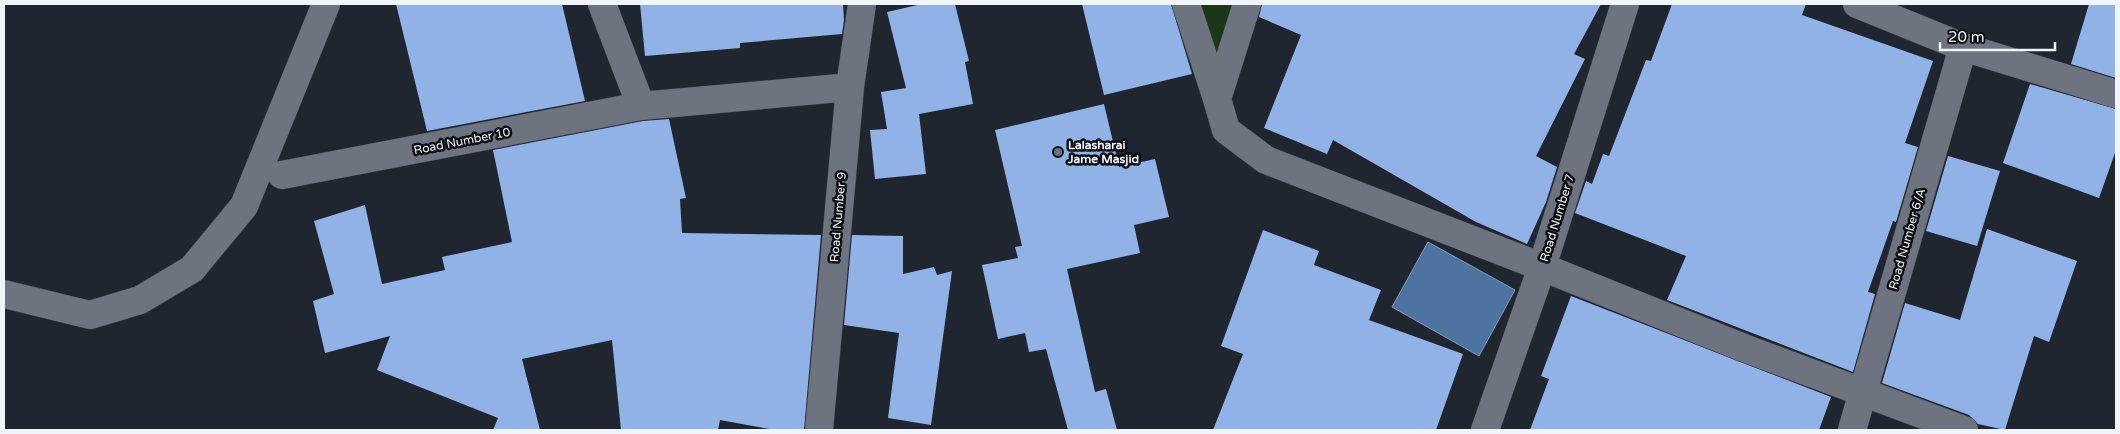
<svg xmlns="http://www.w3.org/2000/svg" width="2120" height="434" font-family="'Varela Round',sans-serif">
	<rect width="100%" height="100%" fill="#1f262f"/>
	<path fill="#1a3815" d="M1194,4H1236L1215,70Z"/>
	<path fill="#4d74a1" stroke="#7e9bbc" d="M1428,242L1515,290L1479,356L1392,307Z"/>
	<path fill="#90b2e6" d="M396,4H562L585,101L427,131Z
		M640,4H843L844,20L842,34L740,43V48L645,56Z
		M922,4H955L969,61L965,62L973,104L919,114L926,174L875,179L870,130L887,129L881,92L906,88L887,12Z
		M1082,4H1171L1192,74L1104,95Z
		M1262,4H1601L1574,54L1585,59L1536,156L1557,167L1546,202L1527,244L1476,222L1333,140L1327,154L1264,128L1301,35L1259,17Z
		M1672,4H1806L1802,15L1933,61L1905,143L1918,147L1896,222L1893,221L1868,292L1875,294L1853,372L1667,300L1686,256L1575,213L1586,181L1592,184L1603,154L1609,156L1646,60L1651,61Z
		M2089,4H2116V78L2071,64Z
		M2030,84L2116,109V150L2099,198L2003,163Z
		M1104,104L1119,167L1155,159L1169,217L1134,225L1140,253L1067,269L1095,392L1106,389L1117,430H1068L1046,349L1029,352L1025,333L998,339L982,265L1018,258L1015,247L1022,246L995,130Z
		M669,119L686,198L680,199L682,233L821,235L804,430H775L720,420L718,430H621L612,340L522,359L540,430H493L498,418L377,370L390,336L325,353L313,301L334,294L314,221L365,205L382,284L445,270L442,257L512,242L493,150L643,121Z
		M1948,156L2000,171L1977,246L1926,231Z
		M1987,229L2077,261L2049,342L2034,336L2005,430L1978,424L1969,415L1882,383L1905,303L1960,320Z
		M1263,230L1319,251L1314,265L1381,290L1369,320L1463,354L1436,430H1213L1243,354L1221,346Z
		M852,235L903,236V274L934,267L937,275L952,271L931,425L888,418L899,333L844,325Z
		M1571,296L1831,397L1819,430H1530L1549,379L1541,376Z"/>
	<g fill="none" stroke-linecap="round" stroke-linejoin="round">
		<g stroke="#3c4249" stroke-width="29">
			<path id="minor" d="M602,4L641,106L850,87
				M1186,4L1217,99L1247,4
				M1857,4L1963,47L2116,94
				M1217,99L1226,130L1266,160L1542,267L1744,348L1964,430
				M282,175L641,106
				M4,294L90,315L140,300L192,269L244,206L326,4
				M819,430L850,87L862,4
				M1485,430L1542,267L1625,4
				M1852,430L1963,47"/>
		</g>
		<use href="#minor" stroke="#6d7480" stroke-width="28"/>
	</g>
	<circle fill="#6b7280" stroke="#0c0e13" stroke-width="2" cx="1058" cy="152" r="5"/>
	<g text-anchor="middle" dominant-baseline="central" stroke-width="5" stroke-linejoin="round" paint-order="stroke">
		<g font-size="12" fill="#f0f5fb" stroke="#0c0e13">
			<text transform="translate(462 141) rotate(-11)">Road Number 10</text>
			<text transform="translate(838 217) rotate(-85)">Road Number 9</text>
			<text transform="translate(1557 218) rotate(-73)">Road Number 7</text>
			<text transform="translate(1907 239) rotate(-74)">Road Number 6/A</text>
		</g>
		<g font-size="12" font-weight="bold" fill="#f0f5fb" stroke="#0c0e13" text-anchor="start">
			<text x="1068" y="145">Lalasharai<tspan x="1068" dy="14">Jame Masjid</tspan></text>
		</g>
	</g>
	<rect width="2120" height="434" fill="none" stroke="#f0f5fb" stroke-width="10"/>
	<path d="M1940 42v8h115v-8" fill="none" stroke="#f0f5fb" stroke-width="2.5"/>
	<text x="1948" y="42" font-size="15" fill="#f0f5fb" stroke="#0c0e13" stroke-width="4" paint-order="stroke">20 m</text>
</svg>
